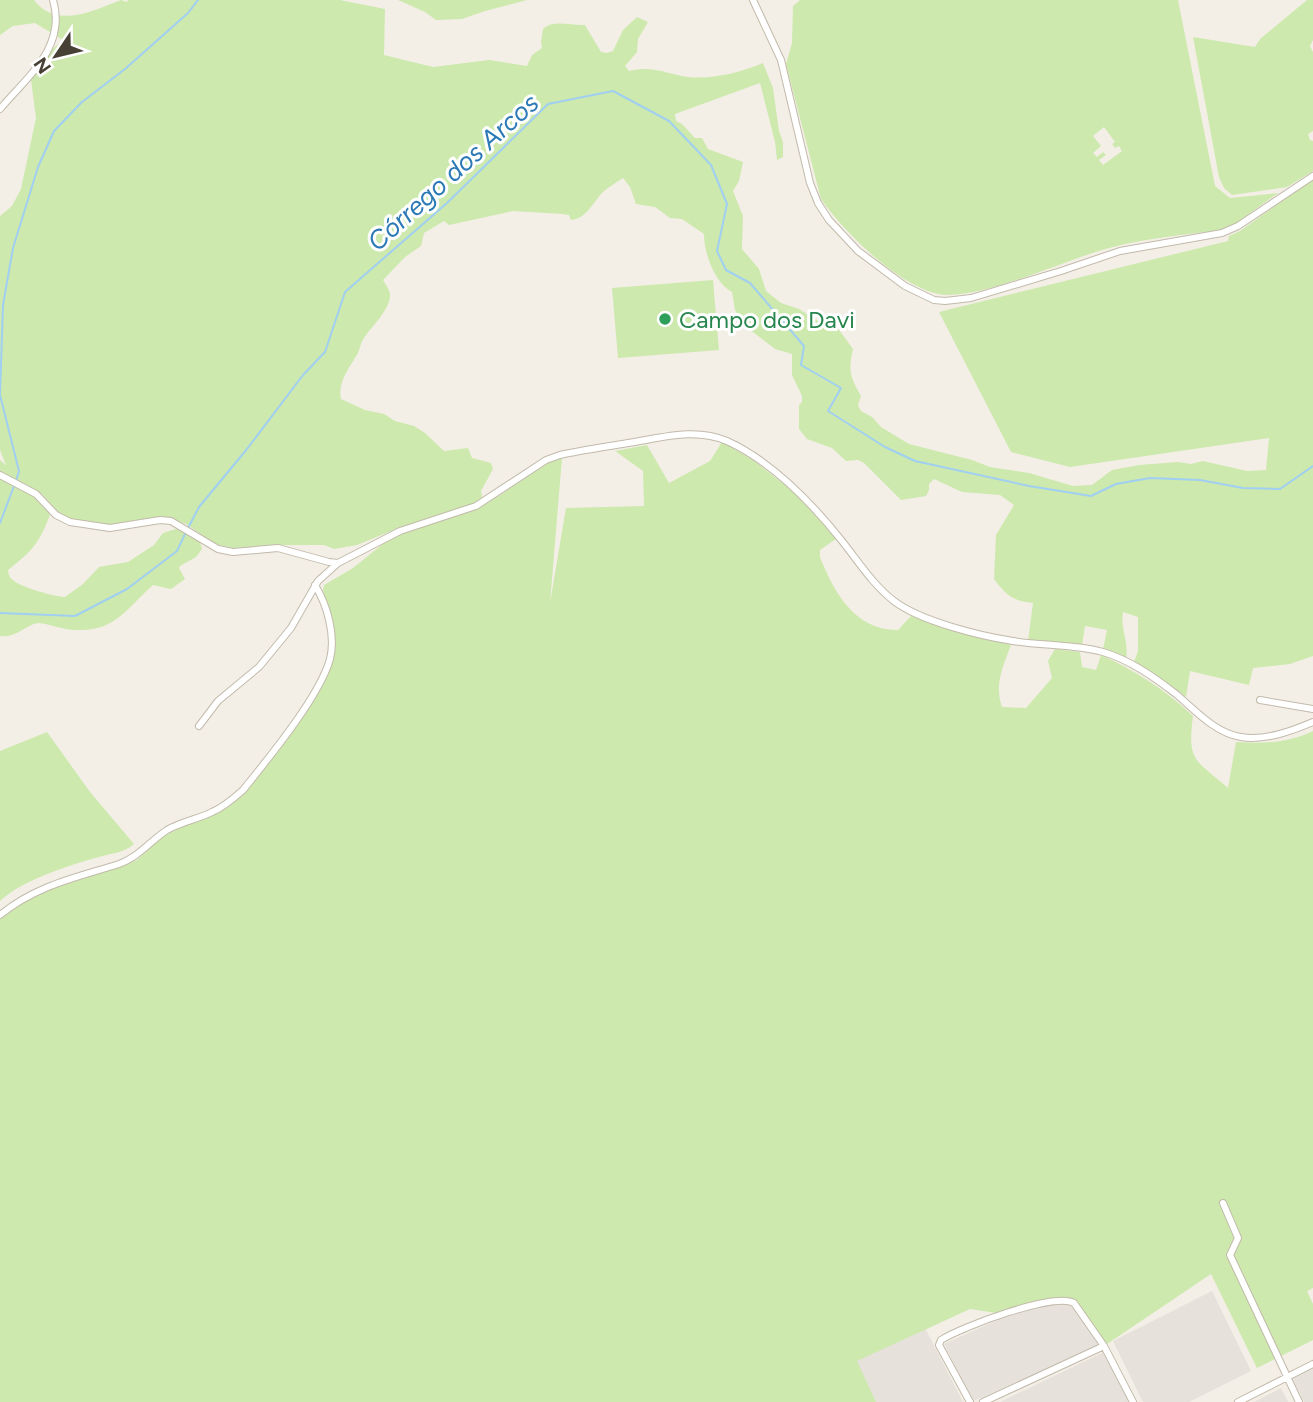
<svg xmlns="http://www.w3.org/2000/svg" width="1313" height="1402" font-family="Figtree,sans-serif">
	<rect width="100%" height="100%" fill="#f3efe6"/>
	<path fill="#e6e1db" d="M1212,1291L1251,1371L1189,1402H1143L1113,1341Z
		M1052,1303L1071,1304L1104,1346L973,1401L944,1344L1000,1319Z
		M925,1328L963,1402H876L856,1361Z
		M1104,1352L1130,1402H1000Z
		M1313,1369V1402H1304L1293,1379Z
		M1281,1388L1288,1402H1254Z"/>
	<path fill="#cde9ad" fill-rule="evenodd" d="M0,0H34C57,30 94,10 121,0L127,2L128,0H340L385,9L384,55L433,67L489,60L527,66L532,55L542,48L541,42L543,29C554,19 571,26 585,25L601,52L607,53L613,51L623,30L637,17L648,22L638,39L637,52L625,66L629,71C653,66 660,72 682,76C707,81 740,73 763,63L773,88L779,131L783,142V157L777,160L775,142L760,83L675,114L676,121L682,124L695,138H702L708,149L743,162L739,181L733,191L743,216L742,249L759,269L766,291L781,303L799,309L821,323H834L853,349C848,371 850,377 861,396L858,405L861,411L872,417L881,427L909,444L972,460L990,467L1029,473L1073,486L1092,485L1112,470L1139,465L1178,462L1191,464L1203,461L1247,471L1266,470L1269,438L1070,467L1011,452L939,312L1228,241L1229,236L1240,231L1313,179V656L1290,664L1253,668L1249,685L1190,671L1186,697L1156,675L1134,662L1138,651V617L1123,612C1120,629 1129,640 1126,659L1103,649L1107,630L1085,626L1082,645L1028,641L1033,603C1011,600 1007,596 994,579L996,535L1014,505L1000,495L962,492L934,479L929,484V490L926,496L901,500L864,463L858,460L846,461L832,448L807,439L799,429V405L802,402V396L792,375V354L775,349L745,326L735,310L732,292C715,283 704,254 704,234L682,219L670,218L655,207L636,204L630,187L623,178C617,182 610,186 604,191C594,200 587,219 571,220L569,215L563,214L513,211L449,225L444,221L424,233L421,246L405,257L383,280C386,285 390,290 390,295C390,310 372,326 364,338C361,342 360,348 358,353C350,367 337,382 341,399L365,410L384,414L395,421L414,426L425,433L444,451L468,448L472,458L491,463L493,469L481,491L482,497L474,504L401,527L357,545L334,549L324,545H278L233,548L215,544L186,524L168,518L119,525H99L64,519L43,495L0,472V460L6,465L0,450V216L12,206L21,189L36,118L31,80L49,52L63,40L35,23L13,26L0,35Z
		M398,0H527L485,11L462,19L436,20L425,12Z
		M800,0H1178L1215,186L1230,198L1278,193L1235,224L1224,230C1187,234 1149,238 1113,247C1070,257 973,305 934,293C895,282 844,232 821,199L786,64L792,43L793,6ZM1104,127L1115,142L1112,144L1115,148L1119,146L1122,151L1103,165L1099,160L1106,155L1103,152L1097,157L1093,153L1101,146L1093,136Z
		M1307,0H1313V40L1310,46L1313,52V131L1308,134L1310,140L1313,141V171L1287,187L1232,195L1224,188L1219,177L1193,37L1255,47L1260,39Z
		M713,280L719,350L618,358L612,288Z
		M722,442L753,460L800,497L836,539L820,550V557C834,593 856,631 898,630L911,616L1011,645C1003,667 994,684 1002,707L1026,708L1052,678L1048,661L1055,649L1080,652L1082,667L1096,670L1101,655C1136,671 1164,689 1193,716C1187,762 1195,759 1228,788L1236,742C1263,744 1288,743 1313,731V1288L1307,1291L1313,1304V1340L1257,1368L1211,1274L1104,1346L1077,1308L1066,1300L1003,1314L970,1309L857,1361L876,1402H0V919L27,899L52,889L137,860L163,836L231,805L247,789L332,662L329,613L323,590L324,585L353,568L389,539L476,508L502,494L546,463L562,458L550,603L566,508L644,506L643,471L615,451L647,445L669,483L710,461Z
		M0,477L40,500L50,515C38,545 33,550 8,570C9,575 9,577 13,580C20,587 55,597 65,597L83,584L99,567L128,562L154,545L163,533L179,528L200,542L202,549L196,557L180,566L179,568L185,579L171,589L153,585C127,608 115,632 76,630C63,630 51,624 38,623C23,626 17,638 0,636Z
		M47,732L90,792L134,844C124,853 112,853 99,857C70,865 22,880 0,901V751Z"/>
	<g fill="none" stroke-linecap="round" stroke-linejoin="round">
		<path stroke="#a0cff2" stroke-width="2" d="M16,481L19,471L0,395L3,305L13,248L38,167L54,131L82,102L125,69L188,13L198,0
			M0,523L14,486
			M188,528L199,507L247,449L303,375L325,352L345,292L447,203L548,104L613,91L669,121L711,165L727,204L717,251L726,270L750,283L804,346L801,365L841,388L828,411L885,447L915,461L1029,486L1091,496L1116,484L1150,478L1200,480L1243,488L1280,489L1313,466
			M0,613L75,616L127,589L177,551L185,534"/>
		<g stroke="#c2baab" stroke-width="8">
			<path id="street" d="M753,0L781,60L810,183L818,203L829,220L858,251L905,286L934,300L945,301L971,298L1061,271L1120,251L1222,233L1238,226L1313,176
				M0,109C27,77 67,47 53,0
				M0,475L36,494L56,515L70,522L110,528L160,520L171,521L218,549L233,552L278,548L329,562L338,563L400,531L476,506L546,460L560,455C583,450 605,447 628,443C661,438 695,427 727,441C773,462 811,502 842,541C858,561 873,585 894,601C920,621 980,636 1013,641C1043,646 1074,644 1103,652C1130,660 1154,677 1176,694C1195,710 1215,733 1241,737C1265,741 1292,731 1313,722
				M1260,700L1313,709
				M199,726L218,701L259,667L291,628L318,581L338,563
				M0,915C37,885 75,878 119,864C139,857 150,841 167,830C181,822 198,819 212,812C224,807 234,798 243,790C268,759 320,696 330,659C336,635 327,605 315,585
				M1223,1203L1238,1238L1230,1255L1299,1402
				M970,1402L939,1345L941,1340C961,1327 1054,1292 1074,1303L1104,1346L1133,1402
				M983,1402L1104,1346
				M1238,1402L1313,1364"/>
		</g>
		<use href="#street" stroke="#fff" stroke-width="6"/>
	</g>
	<circle fill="#2e9e5b" stroke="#fff" stroke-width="2.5" cx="665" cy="319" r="7"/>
	<g text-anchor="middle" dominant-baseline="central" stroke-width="6" stroke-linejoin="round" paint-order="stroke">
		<g font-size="24" fill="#27864d" stroke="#fff" text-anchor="start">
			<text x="679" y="319">Campo dos Davi</text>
		</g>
		<g font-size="26" font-style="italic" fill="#2b79b5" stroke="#fff">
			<text transform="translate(453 172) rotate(-42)">Córrego dos Arcos</text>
		</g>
	</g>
	<g transform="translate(56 56) rotate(235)" stroke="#ffffff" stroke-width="5" paint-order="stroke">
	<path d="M0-5L12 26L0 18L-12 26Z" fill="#464035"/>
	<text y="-10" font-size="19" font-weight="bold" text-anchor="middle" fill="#464035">N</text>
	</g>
</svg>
